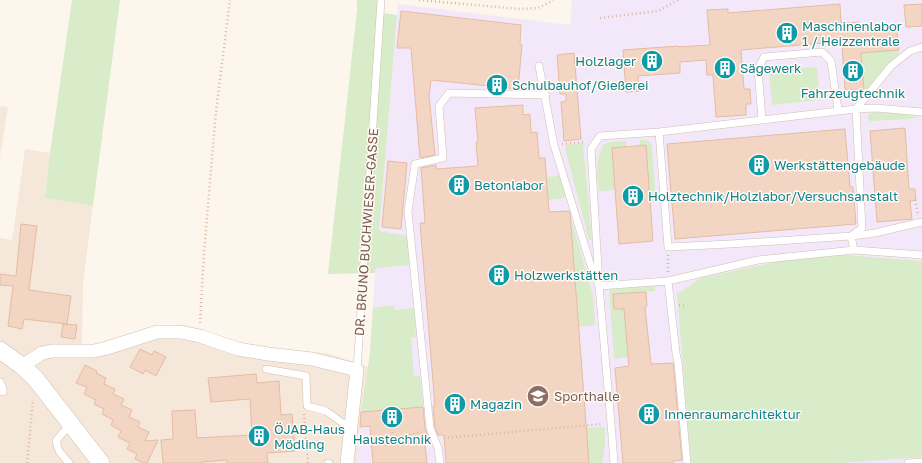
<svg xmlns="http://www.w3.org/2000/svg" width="922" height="463" font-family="'Golos Text',sans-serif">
	<rect width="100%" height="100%" fill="#fdf6ec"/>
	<path fill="#f5e8da" d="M0,106L8,107L0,157Z
		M25,149L50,153L45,198L93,206L83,282L82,346L104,344L159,327L183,325L238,344L271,350L327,353L368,367L361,412L357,463H0V238L12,240Z"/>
	<path fill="#f3e8fa" d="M572,0H922V463H357L361,412L370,353L375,273L398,4L570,25Z"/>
	<path fill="#d8ecc9" d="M72,0H120L93,206L45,198L50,153Z
		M357,0H380L377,12L397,15L379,231L407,236L410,265L376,268L375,273L328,274L357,10Z
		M899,50V54C887,65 877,76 868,89H864L861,53Z
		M817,67L820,100L772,105L769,71Z
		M873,112L904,114L918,117L909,119L869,121L868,118V115Z
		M640,140C646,140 648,139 652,145L656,201L650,202L646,146H640Z
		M626,141L627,147L612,148L615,190L599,191C597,173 595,162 603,145L609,142Z
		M583,143L592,239L589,240L566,152L565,145Z
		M560,175L565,196L564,198L548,200L547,177Z
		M569,211L593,296L595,323L594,325L579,327Z
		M844,255L922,261V457L840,463H691L677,294L701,278L780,261Z
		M653,286L655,287V291L614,294L613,296L614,304L613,305L615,309H624L628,357L616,359L614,357L609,291L611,289Z
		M386,306H394L395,310L414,308L416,337L411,338L414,376H420L423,407L361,412L370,353L373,308Z
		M605,427V444L602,463H589L586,428Z"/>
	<path fill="#f3d5c3" stroke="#e6bba3" d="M840,4L841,23L859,22V28L896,24L899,50L861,53L864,89L845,90L842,46H836V42L741,50L744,89H750L751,104H746V115L716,117L713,75H707L706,60L680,62V73L638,76L639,91L626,92L623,50L678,46V47L710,45L707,10L728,9V13Z
		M922,4V26L906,27L904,5Z
		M401,11L521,25L520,44L522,45L518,89L431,80L429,96L435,155L420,158L411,48H397Z
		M574,53L581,139L564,141L561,102L566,101V94H560L557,55Z
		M523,105V115L530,114L531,133L537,132L539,158H545L549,212L569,211L570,213L589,463H446L444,435H438L435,427L433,406H435L420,223H425L421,168L436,165V169L478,166L476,142H478L475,108Z
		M905,128L909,189H915L916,200L910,201L912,219L877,222L870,131Z
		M845,129L850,187H853L856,224L675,239L667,144Z
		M646,145L653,241L619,244L612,148Z
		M388,161L407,163L401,229L382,227Z
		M21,224L37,226L29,290L71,296L67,324L24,319L22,329L8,326L13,286L0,285V274L16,276Z
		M646,292L647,306L645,307L651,364L673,363L682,460L673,461V463H623L615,368L629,366L624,309H614L613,294Z
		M63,324L77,325L75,339L61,337Z
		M140,349L152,355L154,351L166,357L156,376L145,370L143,374L130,367Z
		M85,365L97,371L96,373L106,378L104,384L115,389L113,394L124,399L121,405L132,410L129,417L140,422L138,427L149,432L145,441L158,440L147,463H143L135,459L137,454L127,449L130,443L118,437L121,431L111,425L113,420L102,414L104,409L94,404L96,400L84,394L87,387L76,383Z
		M256,374L257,383L279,381L281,415L292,414L295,451L267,453L268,463H227V460L202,462V463H163L161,440L173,439L172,411L195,410L197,438L252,435L250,399L211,402L208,378Z
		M423,407L425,429L428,436H424L427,463H373L370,426L360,427L361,412Z"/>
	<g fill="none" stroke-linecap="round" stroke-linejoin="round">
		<g stroke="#d1beb0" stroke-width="8">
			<path id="service" d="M539,66L554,145L590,263L599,286L668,281L758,260L854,250L922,255
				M762,120L758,69L764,57L822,52L831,61L838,110
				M659,132L668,247L730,244L851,236L854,250
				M851,236L862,228L856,109L891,66L910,51L922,47
				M852,236L875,233L922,222
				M668,281L676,353L678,362L687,463
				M266,369L306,376L307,406L326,411L351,429
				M357,370L381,0
				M0,382L3,388V392
				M69,463L59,451L56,441L70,424
				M328,463H329
				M440,463L438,448L430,428L408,211L415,164L443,158L439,106L449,93L546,95
				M614,463L611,423L599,286L591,149L600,136L659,132L856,109L876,108L922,112
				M908,463L922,462"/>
		</g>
		<g stroke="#d1beb0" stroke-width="14">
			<path id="minor" d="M22,366L42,353L52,351H94L107,348L157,332H181L200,336L238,349L268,354L312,359L357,370L347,463"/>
		</g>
		<g stroke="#d1beb0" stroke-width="18">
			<path id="tertiary" d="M0,350L22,366L35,378L101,463"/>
		</g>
		<path stroke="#d9b8a5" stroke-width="2.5" stroke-dasharray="1 3" stroke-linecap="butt" d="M419,0L520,9L538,8L552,1L553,0
			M600,18L658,11L678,0
			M562,144L585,142
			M915,200L918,214
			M668,272V255
			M679,305L686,306
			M200,323L204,253L216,111L230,0
			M304,414L308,463
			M392,424L393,439L422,432
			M401,437L402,442
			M444,438L603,424
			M362,442L393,439
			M27,463L33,400"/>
		<use href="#service" stroke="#fff" stroke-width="7"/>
		<use href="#minor" stroke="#fff" stroke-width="13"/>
		<use href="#tertiary" stroke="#fff" stroke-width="17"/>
	</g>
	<defs>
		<g id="building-disc" transform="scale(1.15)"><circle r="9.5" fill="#0f9aa8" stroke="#fffaf3"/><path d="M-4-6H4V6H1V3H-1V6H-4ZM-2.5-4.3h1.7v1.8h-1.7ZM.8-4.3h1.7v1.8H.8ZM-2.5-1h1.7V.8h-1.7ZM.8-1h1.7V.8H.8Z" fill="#fff"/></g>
		<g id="university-disc" transform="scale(1.15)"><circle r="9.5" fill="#8d6e63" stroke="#fffaf3"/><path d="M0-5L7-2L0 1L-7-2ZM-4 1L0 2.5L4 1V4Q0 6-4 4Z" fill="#fff"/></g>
	</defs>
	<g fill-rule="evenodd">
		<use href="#building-disc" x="787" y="33"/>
		<use href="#building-disc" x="652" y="61"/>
		<use href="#building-disc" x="725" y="68"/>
		<use href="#building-disc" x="853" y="71"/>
		<use href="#building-disc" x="497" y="85"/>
		<use href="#building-disc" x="759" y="165"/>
		<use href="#building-disc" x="459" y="185"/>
		<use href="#building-disc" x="633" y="196"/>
		<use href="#building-disc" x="499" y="275"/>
		<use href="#university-disc" x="538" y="396"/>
		<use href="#building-disc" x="455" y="404"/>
		<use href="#building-disc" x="649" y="414"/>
		<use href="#building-disc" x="392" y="417"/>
		<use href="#building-disc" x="259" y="436"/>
	</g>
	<g text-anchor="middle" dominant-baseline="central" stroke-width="3" stroke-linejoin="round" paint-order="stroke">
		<g font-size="13" fill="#0d838f" stroke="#fffaf3" text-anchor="start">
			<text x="802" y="26">Maschinenlabor<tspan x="802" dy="15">1 / Heizzentrale</tspan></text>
			<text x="636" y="61" text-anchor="end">Holzlager</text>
			<text x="740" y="68">Sägewerk</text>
			<text x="512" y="85">Schulbauhof/Gießerei</text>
			<text x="853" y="93" text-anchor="middle">Fahrzeugtechnik</text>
			<text x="774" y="165">Werkstättengebäude</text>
			<text x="474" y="185">Betonlabor</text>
			<text x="648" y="196">Holztechnik/Holzlabor/Versuchsanstalt</text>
			<text x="514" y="275">Holzwerkstätten</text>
			<text x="470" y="404">Magazin</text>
			<text x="664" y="414">Innenraumarchitektur</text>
			<text x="274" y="429">ÖJAB-Haus<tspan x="274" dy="15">Mödling</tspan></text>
			<text x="392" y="439" text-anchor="middle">Haustechnik</text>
		</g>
		<g font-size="13" fill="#7a5c4d" stroke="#fffaf3">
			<text transform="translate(366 232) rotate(-86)">DR. BRUNO BUCHWIESER-GASSE</text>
		</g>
		<g font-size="13" fill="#785e54" stroke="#fffaf3" text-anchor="start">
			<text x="554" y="396">Sporthalle</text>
		</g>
	</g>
</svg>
